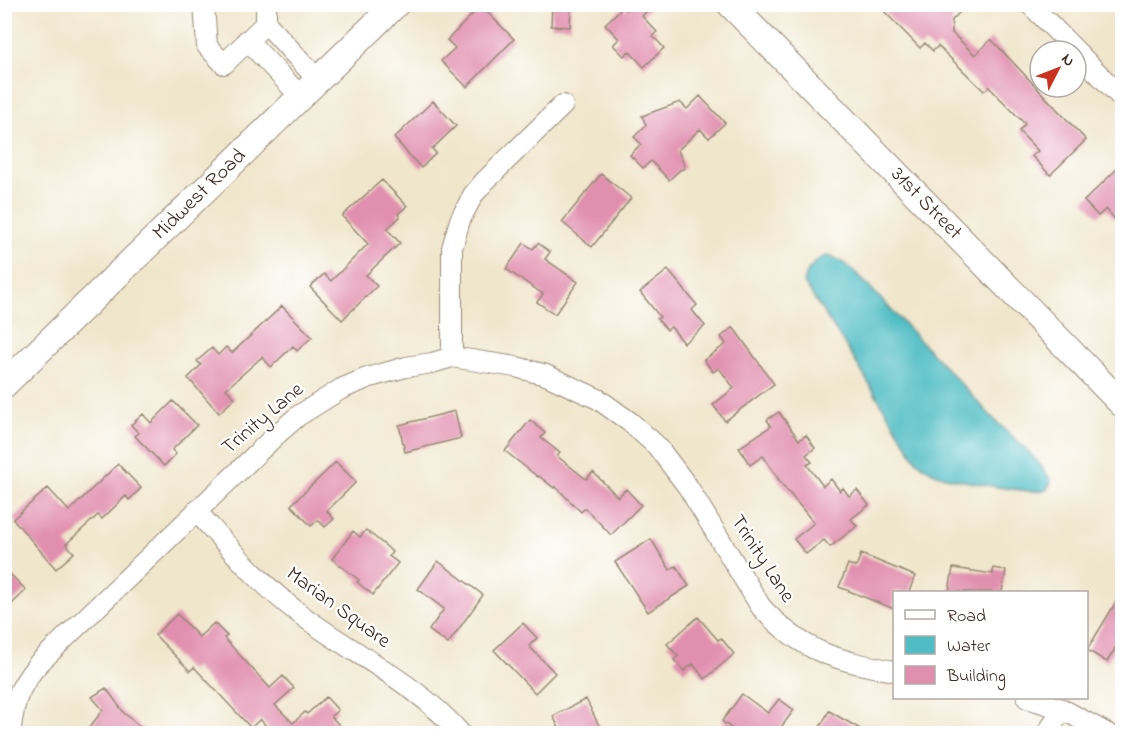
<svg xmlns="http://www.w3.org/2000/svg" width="1127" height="738" font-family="'Indie Flower',sans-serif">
	<rect width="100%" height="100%" fill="#fff"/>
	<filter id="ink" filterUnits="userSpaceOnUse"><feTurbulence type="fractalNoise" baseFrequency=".0167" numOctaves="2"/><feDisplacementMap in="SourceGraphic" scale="12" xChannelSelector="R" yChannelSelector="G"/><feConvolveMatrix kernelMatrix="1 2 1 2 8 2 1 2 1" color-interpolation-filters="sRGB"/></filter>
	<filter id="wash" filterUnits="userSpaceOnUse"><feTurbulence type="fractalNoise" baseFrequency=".008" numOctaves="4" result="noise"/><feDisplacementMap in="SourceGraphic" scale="24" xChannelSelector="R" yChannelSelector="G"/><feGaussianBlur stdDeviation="1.35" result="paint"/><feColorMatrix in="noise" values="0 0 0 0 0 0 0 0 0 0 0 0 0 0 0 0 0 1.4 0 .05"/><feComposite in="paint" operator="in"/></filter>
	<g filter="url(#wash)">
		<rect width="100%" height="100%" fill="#f0e6cc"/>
		<path fill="#4fbdc4" stroke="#457471" stroke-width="1.5" d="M828,256C842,260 851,268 861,278C905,324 949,371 993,418C1012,438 1038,456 1051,481C1050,486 1048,490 1043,491C1032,494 953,480 940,475C930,472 923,466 916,460L847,348L804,283C806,270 816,257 828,256Z"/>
		<g id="blocks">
			<path fill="#e18fae" d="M552,4H571L570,27L551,26Z
				M632,4H654L642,16L657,32L653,36L664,48L644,67L629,51L624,56L613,45L619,39L605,24L623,7L626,10Z
				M877,4H953L960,12L952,20V33L975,55L991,39L1086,140L1050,175L1032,156L1038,151L1019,131L1025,124L989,87L984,91L938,46L933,51L925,43L920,48Z
				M481,6L514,39L467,87L441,61L455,48L447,40Z
				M700,96L725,123L709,138L700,129L678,150L685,168L680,170L669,180L651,161L643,168L630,155L641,144L634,137L646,125L642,116L680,102L687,109Z
				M433,101L456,126L432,149L436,153L421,168L394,138Z
				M1122,164V227L1106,209L1098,216L1084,201Z
				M601,174L631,198L592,247L562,222Z
				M382,180L407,206L398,214L400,217L387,229L400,243L366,275L377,286L342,320L310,287L324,274L331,281L368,244L342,216Z
				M524,243L533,249L538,243L550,252L545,259L578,282L555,314L537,302L543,294L506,269Z
				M668,270L697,305L692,310L705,326L684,343L671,327L667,330L657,319L660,317L640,292Z
				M282,306L312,337L297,351L293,346L271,367L262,357L226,389L235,398L219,413L188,378L201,365L197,361L212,348L218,355L226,347L232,353Z
				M733,327L774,384L725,421L713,405L734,388L719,368L713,372L704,360L726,344L721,337Z
				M173,401L197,425L172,450L176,454L164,466L135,436L139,433L131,425L143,414L151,423Z
				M455,411L461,438L405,452L399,425Z
				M779,412L799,440L806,435L815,448L806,455L812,462L807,465L823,486L831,479L840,491L843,488L849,496L857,490L869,505L851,519L857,526L830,547L824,540L806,554L794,539L814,523L781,483L763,456L750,465L739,448L771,426L767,420Z
				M530,420L545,433L541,438L560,453L557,456L586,479L593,472L618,497L626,489L641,505L611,535L585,508L581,512L555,486L554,488L539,476L538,477L505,451Z
				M336,462L356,482L327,511L334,519L325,527L318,520L311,526L291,505Z
				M118,464L141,488L129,500L126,496L102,519L98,515L66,544L74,553L56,569L13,519L48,488L69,511Z
				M366,530L387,547L392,552L389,556L398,563L373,595L357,582L359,580L332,559L353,531L360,537Z
				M651,539L670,570L676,566L689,586L648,612L615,562Z
				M861,554L915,576L909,592H894V609L839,587L848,564L856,567Z
				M438,561L483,595L448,644L429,630L444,609L418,589Z
				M4,568L26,590L4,612Z
				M953,568L993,574V568L1006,570L1002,592H949Z
				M1122,592V637L1107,662L1087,650Z
				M177,614L199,637L214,623L227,636L224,638L270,688L283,676L294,688L275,705L293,723L305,712L307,714L326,697L338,710L331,716L347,734H273L260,719L251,728L194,667L190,671L155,635Z
				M698,617L718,640L721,638L734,654L705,679L693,664L684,671L674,660L678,656L667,644Z
				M523,623L537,638L529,646L555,673L535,693L494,650Z
				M106,688L124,713L149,734H84L103,710L92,697Z
				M742,694L768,713L779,699L794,710L776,734H739L722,721Z
				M586,699L603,734H562L553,716Z
				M829,711L869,734H816Z"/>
		</g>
	</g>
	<g filter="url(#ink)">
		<use href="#blocks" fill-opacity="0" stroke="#968875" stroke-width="1.5"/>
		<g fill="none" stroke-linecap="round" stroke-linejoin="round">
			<g stroke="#968875" stroke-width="22">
				<path id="minor" d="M204,4L207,46L224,64L266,23V4
					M1030,4L1122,98
					M266,23L318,80
					M247,40L301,97
					M452,357V248L460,220L473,195L485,181L563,105
					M196,511C229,547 261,585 300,614C353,654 417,683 461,734
					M1027,698L1062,709L1108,734
					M10,734C15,700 16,691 38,664L275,436L298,416L341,389L367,378L406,367L432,363L452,357L516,367L546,375L598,399L630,422L657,446L688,487L761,607C803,653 836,660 894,671
					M1047,734L1062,709"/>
			</g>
			<g stroke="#968875" stroke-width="28">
				<g id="major">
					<path id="s1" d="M730,4L1122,404"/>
					<path id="s2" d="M4,385L396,4"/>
				</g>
			</g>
			<use href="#minor" stroke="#fff" stroke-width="20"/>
			<use href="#major" stroke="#fff" stroke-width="26"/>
		</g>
	</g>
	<g text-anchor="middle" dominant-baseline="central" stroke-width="4.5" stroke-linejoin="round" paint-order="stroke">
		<g font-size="21" fill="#3b2a1e" stroke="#fff">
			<text stroke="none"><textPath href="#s2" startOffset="273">Midwest Road</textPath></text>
			<text stroke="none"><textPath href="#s1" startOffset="280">31st Street</textPath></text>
			<text transform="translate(263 419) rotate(-40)">Trinity Lane</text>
			<text transform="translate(762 559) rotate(57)">Trinity Lane</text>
			<text transform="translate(338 608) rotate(36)">Marian Square</text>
		</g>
	</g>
	<rect width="1127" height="738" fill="none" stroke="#fff" stroke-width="24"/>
	<rect x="893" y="591" width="195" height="108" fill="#ffffff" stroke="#b1aaa5" stroke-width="1.5"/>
	<rect x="905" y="610" width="30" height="9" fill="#ffffff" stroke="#b1aaa5" stroke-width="1.5"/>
	<text x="947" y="621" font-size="18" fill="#3b2a1e">Road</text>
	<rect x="905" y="636" width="30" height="18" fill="#4fbdc4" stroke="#b1aaa5" stroke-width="1.5"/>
	<text x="947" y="651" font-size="18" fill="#3b2a1e">Water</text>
	<rect x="905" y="666" width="30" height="18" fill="#e18fae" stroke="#b1aaa5" stroke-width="1.5"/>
	<text x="947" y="681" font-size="18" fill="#3b2a1e">Building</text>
	<g transform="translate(1058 69) rotate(48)"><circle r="28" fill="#ffffff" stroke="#b1aaa5" stroke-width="1.5"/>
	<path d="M0-4.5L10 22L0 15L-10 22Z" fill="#c8321e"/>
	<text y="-9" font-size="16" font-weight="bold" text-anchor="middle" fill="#3b2a1e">N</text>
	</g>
</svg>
